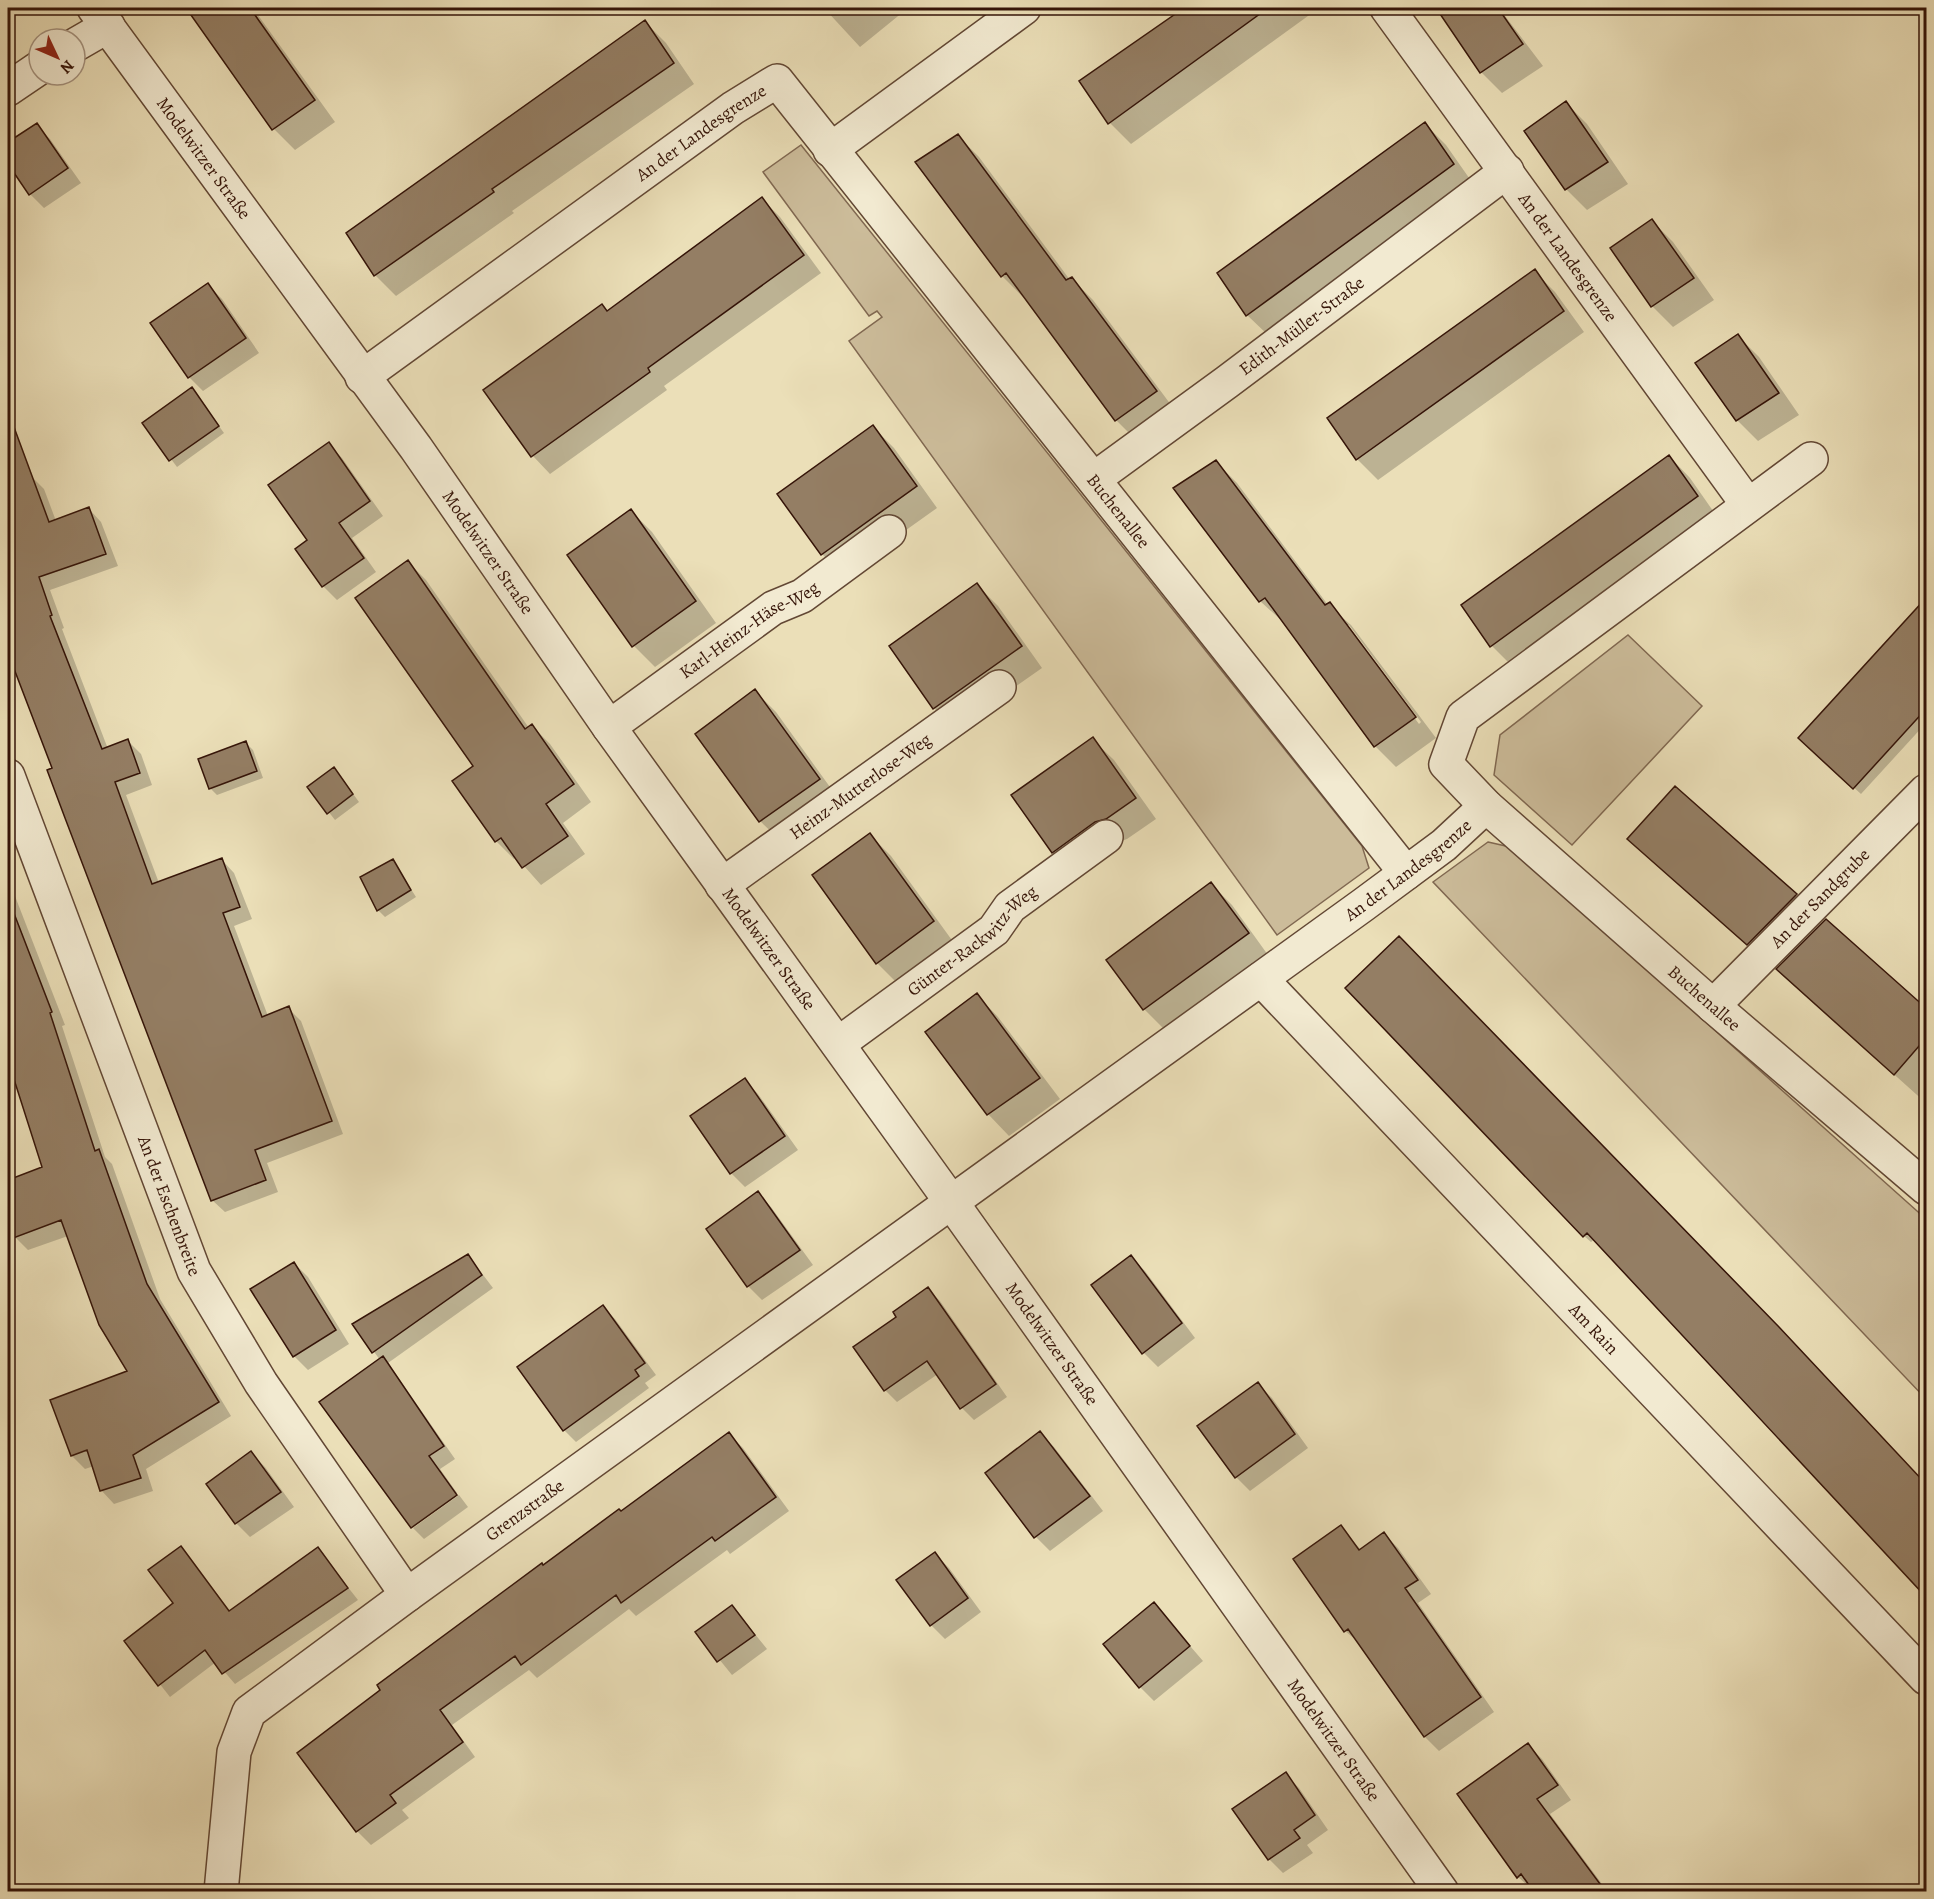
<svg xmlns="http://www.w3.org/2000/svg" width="1934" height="1899" font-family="Alegreya,serif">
	<rect width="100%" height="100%" fill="#ebdfb8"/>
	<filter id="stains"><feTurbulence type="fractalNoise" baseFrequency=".00333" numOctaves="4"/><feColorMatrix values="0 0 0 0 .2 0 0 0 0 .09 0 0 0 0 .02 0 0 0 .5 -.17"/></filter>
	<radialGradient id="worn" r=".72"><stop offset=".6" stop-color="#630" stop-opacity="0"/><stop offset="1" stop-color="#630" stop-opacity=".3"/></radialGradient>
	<path fill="#ccbc9a" stroke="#806851" stroke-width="1.5" d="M801,145L1362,846L1369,868L1277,935L849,341L882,317L877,311L869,316L763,172Z
		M1628,635L1702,706L1572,845L1494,775L1500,735Z
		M1488,842L1510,847L1926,1219V1399L1433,882Z"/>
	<path fill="#0003" fill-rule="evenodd" d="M187,8H253L335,122L295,150L274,129Z
		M824,8H908L860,47Z
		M1184,8H1319L1131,144L1110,123L1081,82Z
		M1455,8H1499L1543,66L1502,93L1481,72L1442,17Z
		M645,22L666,43L694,84L512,211L514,213L396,296L375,275L348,233Z
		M8,48L12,54L8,57Z
		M1566,103L1587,124L1628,184L1587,210L1566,189Z
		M1425,124L1446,145L1474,185L1269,336L1247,315L1219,274Z
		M36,125L50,139L81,183L44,208L30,194L8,161V144Z
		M958,136L979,157L1070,280L1072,279L1093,300L1177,413L1137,441L1116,420L1025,296L1023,297L1002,276L917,163Z
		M762,199L780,217L821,273L664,386L667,390L550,474L533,456L485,390L608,312Z
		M1652,221L1673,242L1714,300L1673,327L1652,306Z
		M1534,271L1555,292L1584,332L1378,480L1357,459L1329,418Z
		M208,285L222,299L259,353L203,391L189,377L152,323Z
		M1738,336L1759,357L1799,415L1758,441L1737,420Z
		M192,389L224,433L177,467L144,423Z
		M873,427L894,448L937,508L843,575L822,554Z
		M328,444L342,458L383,516L352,538L376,572L337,600L323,586L309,541Z
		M1669,456L1690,478L1718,518L1513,667L1492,646L1463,605Z
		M1216,462L1237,483L1328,605L1351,625L1436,738L1396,767L1375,746L1282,621L1260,601ZM1345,625H1349L1421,722L1419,724Z
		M31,476L44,489L56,521L89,509L101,522L118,566L50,590L64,628L62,629L108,749L128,741L141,754L152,785L126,795L159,883L222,860L234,873L252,919L234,926L268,1016L288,1008L301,1021L343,1134L267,1163L278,1192L225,1212L212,1200L8,649V485Z
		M631,511L652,532L716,623L655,667L634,646Z
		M408,562L426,580L529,728L532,726L550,744L591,802L563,823L585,854L541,885L516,857L514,859L496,841L475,766Z
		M977,585L998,606L1042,668L955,729L934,708Z
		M1923,605L1926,608V723L1861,794L1807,745Z
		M755,691L776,712L840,801L782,842L760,821L697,734Z
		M1092,739L1114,760L1156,819L1127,839L1116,843L1074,873L1053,852L1013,796Z
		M246,743L253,750L263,778L217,795L210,788Z
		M340,776L359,802L335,820L309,787Z
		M1675,788L1810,909L1762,958L1643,853Z
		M870,835L891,856L954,943L898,984L877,963Z
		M393,861L416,897L385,917L378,910Z
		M8,878L65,1025L62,1026L105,1157L112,1164L160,1299L231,1416L146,1469L153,1491L114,1504L101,1490L94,1466L85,1469L72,1456L129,1372L68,1236L28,1250L15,1237L8,1218V1182L44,1168L8,1055Z
		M1211,884L1232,905L1268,955L1165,1030L1144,1009L1108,960Z
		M1826,921L1926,1010V1103L1792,983Z
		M1347,988L1785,1336L1926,1488V1593L1595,1239L1591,1242L1584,1236Z
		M977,995L998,1017L1060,1099L1009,1136L988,1114Z
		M745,1080L758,1094L798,1150L745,1187L731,1173L692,1116Z
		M757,1193L771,1207L813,1265L762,1300L748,1286L708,1229Z
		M468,1255L493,1288L388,1363L455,1459L440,1469L457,1493L412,1526L380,1360L354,1324Z
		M1131,1257L1145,1271L1195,1338L1158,1367L1144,1353Z
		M294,1263L308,1277L349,1344L308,1370L294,1356Z
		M928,1289L940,1301L1007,1397L974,1420L962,1408L938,1374L897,1402L885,1390L898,1317Z
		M603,1307L615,1319L656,1375L645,1383L649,1388L576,1442L564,1430L519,1367Z
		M1258,1384L1272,1398L1308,1448L1250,1491L1236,1477Z
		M1040,1433L1054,1447L1103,1511L1050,1551L1036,1537L987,1473Z
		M729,1434L743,1448L789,1511L730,1554L727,1550L636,1616L629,1609L537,1678L529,1670L452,1725L475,1757L402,1810L409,1818L371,1845L357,1831L299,1753L543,1567Z
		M251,1453L265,1467L294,1507L250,1537L236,1523L208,1484Z
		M459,1495L468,1507L424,1539L413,1528Z
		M1341,1527L1361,1550L1384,1534L1398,1548L1431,1594L1418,1603L1494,1712L1439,1751L1425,1737L1361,1644L1345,1631L1295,1560Z
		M181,1548L231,1612L317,1548L358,1600L235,1684L216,1662L170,1697L126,1641L175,1604Z
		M935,1554L949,1568L981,1612L945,1639L931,1625L898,1581Z
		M1154,1604L1203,1661L1154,1701L1140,1687Z
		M732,1606L767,1649L732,1675L697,1632Z
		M1528,1745L1542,1759L1571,1800L1550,1814L1608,1892H1535L1518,1877Z
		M1285,1774L1299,1788L1328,1830L1307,1845L1313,1853L1283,1873L1269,1859L1234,1810Z"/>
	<path fill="#947e64" stroke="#351408" stroke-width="1.5" d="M186,8H250L315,100L272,130Z
		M1184,8H1268L1108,124L1079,81Z
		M1436,8H1498L1523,44L1480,73Z
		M645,20L674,63L492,189L494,192L374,276L346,233Z
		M1566,101L1608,162L1565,190L1524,131Z
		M1425,122L1454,164L1246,316L1217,273Z
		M37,123L68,168L29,195L8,164V142Z
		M958,134L1066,280L1072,277L1157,391L1115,421L1006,273L1001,277L915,162Z
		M762,197L804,255L648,368L650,372L531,457L483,390L602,304L607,311Z
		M1652,219L1694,278L1651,307L1610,248Z
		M1535,269L1564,311L1356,460L1327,418Z
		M208,283L246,338L188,378L150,323Z
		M1738,334L1779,393L1736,421L1695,363Z
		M192,387L219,426L169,461L142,423Z
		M11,419L49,522L89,507L106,554L39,577L52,615L50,616L102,749L128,739L140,773L115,782L152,884L222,858L240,907L223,913L262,1017L289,1006L332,1121L255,1150L266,1180L211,1201L65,818L47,770L52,768L8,653V420Z
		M873,425L917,486L821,555L777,494Z
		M329,442L370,501L339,523L364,558L322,587L295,549L307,540L268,485Z
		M1669,455L1698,496L1490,647L1461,605Z
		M1216,460L1325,605L1330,602L1416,717L1374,747L1265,598L1259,602L1173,488Z
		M631,509L696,601L632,647L567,555Z
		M408,560L525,729L532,724L574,784L546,804L568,836L522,868L501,838L495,842L452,781L473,766L355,598Z
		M977,583L1022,646L933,709L889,646Z
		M1926,598V709L1853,789L1798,738Z
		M755,689L820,779L759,822L695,734Z
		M1093,737L1136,798L1106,819L1095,822L1052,853L1011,795Z
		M246,741L257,771L209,789L198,759Z
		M334,767L353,794L327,814L307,787Z
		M1675,786L1797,894L1747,945L1627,839Z
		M870,833L934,921L876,964L812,875Z
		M393,859L411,890L377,911L360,877Z
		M1211,882L1249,933L1143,1010L1106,960Z
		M10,903L52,1012L50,1013L95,1151L99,1149L147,1284L219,1402L133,1455L141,1478L100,1491L87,1450L71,1456L50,1400L127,1371L99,1325L61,1220L8,1240V1180L42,1167L12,1073H8V904Z
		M1826,919L1926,1008V1038L1894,1075L1776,969Z
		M1399,936L1779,1327L1926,1484V1597L1587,1233L1583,1237L1345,988Z
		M977,993L1040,1078L987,1115L925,1032Z
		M745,1078L785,1136L730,1174L690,1116Z
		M758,1191L800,1250L747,1287L706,1229Z
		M468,1254L482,1275L372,1353L352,1324Z
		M1131,1255L1182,1323L1142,1354L1091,1285Z
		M294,1262L336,1330L293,1357L250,1289Z
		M928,1287L996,1384L960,1409L927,1361L884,1391L853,1347L896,1317L893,1312Z
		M603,1305L645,1363L635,1370L639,1376L563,1431L517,1367Z
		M383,1356L444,1446L429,1456L457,1495L411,1528L319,1402Z
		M1258,1382L1295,1434L1235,1478L1197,1426Z
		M1040,1431L1090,1496L1034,1538L985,1473Z
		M729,1432L776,1497L715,1541L712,1537L621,1603L616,1595L521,1665L515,1656L440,1710L463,1742L390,1795L396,1803L356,1832L297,1753L380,1690L377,1685L542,1563L543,1565L619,1509L621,1511Z
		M251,1451L281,1492L235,1524L206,1484Z
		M1341,1525L1359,1550L1384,1532L1418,1580L1405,1588L1481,1697L1424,1737L1348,1629L1344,1632L1293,1559Z
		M181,1546L229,1611L318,1547L348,1588L222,1674L205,1650L158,1686L124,1641L173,1603L148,1570Z
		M935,1552L968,1598L930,1626L896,1580Z
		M1154,1602L1190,1646L1139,1688L1103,1644Z
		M732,1605L755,1635L717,1662L695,1632Z
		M1528,1743L1558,1785L1537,1799L1606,1892H1534L1521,1874L1517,1878L1457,1794Z
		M1286,1772L1315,1815L1294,1830L1300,1838L1268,1860L1232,1809Z"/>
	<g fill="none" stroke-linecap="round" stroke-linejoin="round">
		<g stroke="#624734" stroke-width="36">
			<g id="minor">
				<path id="s1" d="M94,8L416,448L609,727L952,1203L1442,1892"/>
				<path id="s2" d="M1387,8L1748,505"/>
				<path d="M75,45L108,26"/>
				<path d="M8,89L39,68"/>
				<path d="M830,150L1024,8"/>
				<path id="s3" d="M362,377L733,108L777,81L1406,873"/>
				<path id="s4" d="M1811,459L1463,717L1446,764L1486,806L1713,1006L1926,1188"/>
				<path id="s5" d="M1094,479L1227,382L1507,171"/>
				<path id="s6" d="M609,727L773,608L802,596L889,532"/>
				<path id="s7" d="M8,776L194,1271L261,1383L407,1595"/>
				<path id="s8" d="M722,885L999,687"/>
				<path id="s9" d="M1261,979L1926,1678"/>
				<path id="s10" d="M1713,1006L1926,791"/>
				<path id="s11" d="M838,1044L994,930L1010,907L1106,837"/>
				<path id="s12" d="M221,1892L234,1752L249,1712L407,1595L1363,905L1444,845L1486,806"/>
			</g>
		</g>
		<use href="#minor" stroke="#f2ead1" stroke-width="33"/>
	</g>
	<g text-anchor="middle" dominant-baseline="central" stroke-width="4.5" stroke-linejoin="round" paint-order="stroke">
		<g font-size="18" fill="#351408" stroke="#f2ead1">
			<text stroke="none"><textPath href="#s3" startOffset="418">An der Landesgrenze</textPath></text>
			<text stroke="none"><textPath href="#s1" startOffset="186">Modelwitzer Straße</textPath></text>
			<text stroke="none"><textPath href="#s2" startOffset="308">An der Landesgrenze</textPath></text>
			<text stroke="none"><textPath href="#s5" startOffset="258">Edith-Müller-Straße</textPath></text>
			<text stroke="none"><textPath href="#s3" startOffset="1059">Buchenallee</textPath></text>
			<text stroke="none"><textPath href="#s1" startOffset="672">Modelwitzer Straße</textPath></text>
			<text stroke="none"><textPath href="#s6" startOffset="171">Karl-Heinz-Häse-Weg</textPath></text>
			<text stroke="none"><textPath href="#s8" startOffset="170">Heinz-Mutterlose-Weg</textPath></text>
			<text stroke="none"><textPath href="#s12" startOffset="1616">An der Landesgrenze</textPath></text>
			<text stroke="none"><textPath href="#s10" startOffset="152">An der Sandgrube</textPath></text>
			<text stroke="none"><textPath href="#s11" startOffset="170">Günter-Rackwitz-Weg</textPath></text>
			<text stroke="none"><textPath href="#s1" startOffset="1158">Modelwitzer Straße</textPath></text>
			<text stroke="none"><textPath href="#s4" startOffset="832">Buchenallee</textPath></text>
			<text stroke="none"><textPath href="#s7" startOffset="459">An der Eschenbreite</textPath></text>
			<text stroke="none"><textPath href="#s9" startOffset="483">Am Rain</textPath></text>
			<text stroke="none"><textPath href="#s1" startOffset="1644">Modelwitzer Straße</textPath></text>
			<text stroke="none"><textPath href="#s12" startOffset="525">Grenzstraße</textPath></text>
			<text stroke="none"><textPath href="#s1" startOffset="2130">Modelwitzer Straße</textPath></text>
		</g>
	</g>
	<rect width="1934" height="1899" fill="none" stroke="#ebdfb8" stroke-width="30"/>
	<rect x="9" y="9" width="1916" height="1881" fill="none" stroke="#351408" stroke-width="3"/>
	<rect x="15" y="15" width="1904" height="1869" fill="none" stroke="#351408" stroke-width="1.5"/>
	<g transform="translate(57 57) rotate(134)"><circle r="28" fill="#f2ead1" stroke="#a69481" stroke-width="1.5"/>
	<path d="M0-4.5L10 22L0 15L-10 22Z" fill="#8f2418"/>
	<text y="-9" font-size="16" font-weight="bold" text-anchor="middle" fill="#351408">N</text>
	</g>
	<rect width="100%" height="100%" filter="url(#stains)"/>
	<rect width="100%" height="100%" fill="url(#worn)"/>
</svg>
